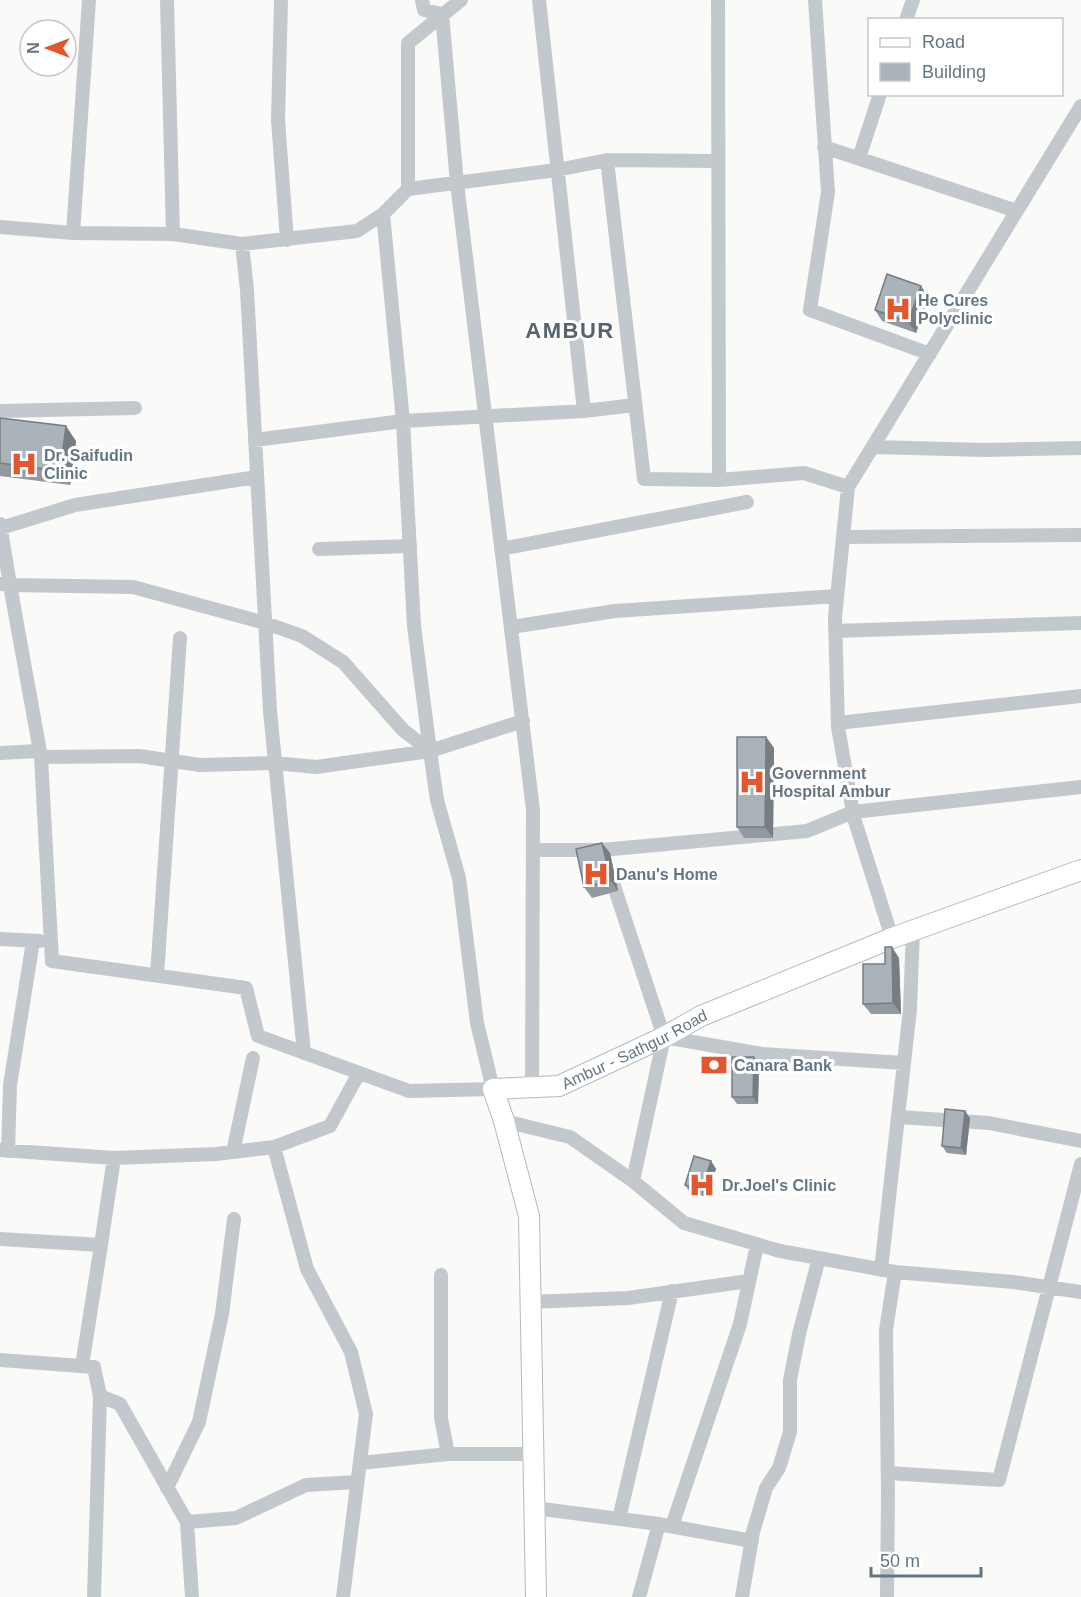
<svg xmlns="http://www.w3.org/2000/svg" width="1081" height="1597" font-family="Arial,sans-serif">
	<rect width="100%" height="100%" fill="#fafaf8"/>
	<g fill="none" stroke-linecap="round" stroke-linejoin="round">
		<g stroke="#b3babf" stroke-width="22">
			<g id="secondary">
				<path id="s1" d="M536,1597L529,1216L504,1121L493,1089L559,1086L664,1037L701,1016L892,938L1081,870"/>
			</g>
		</g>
		<path stroke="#c3c8cc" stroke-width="14" d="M167,0L173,234
			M281,0L278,120L287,240
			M422,0L424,10L442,14L457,183L533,810L532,1088
			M539,0L584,411
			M718,0L719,480
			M815,0L828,192L810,310L930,354
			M906,20L913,0
			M824,147L1017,211
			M859,158L880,94
			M607,160L644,479L719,480L804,473L848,487
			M408,189L557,170L607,160L718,161
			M383,214L403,421L414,626L430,751
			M0,227L73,233L173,234L242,244L357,231L383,214L408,189V43L461,0
			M73,233L89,0
			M242,244L247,290L270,711L304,1053
			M0,411L135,408
			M255,440L403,421L584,411L635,405
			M873,447L985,450L1081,448
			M0,524L10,585L133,587L265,623L302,636L343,662L403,730L430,751L437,800L459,878L477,1023L493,1089L409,1091L258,1036L246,988L52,961L41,757L10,585L0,584
			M1,528L75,505L257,477
			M843,537L1081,535
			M319,549L410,546
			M501,549L747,502
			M511,627L615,611L837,596
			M835,631L1081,623
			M838,723L1081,696
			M0,753L39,751
			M41,757L139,756L200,765L275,763L316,767L430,751L523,721
			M533,850H602L807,831L853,812L1081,787
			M611,877L664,1037L633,1181
			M892,938L854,818L838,727L835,617L848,487L1081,106
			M0,939L40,941
			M157,975L180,638
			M664,1037L762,1054L904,1063
			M899,1117L989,1123L1081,1141
			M504,1121L570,1137L633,1181L684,1223L780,1251L895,1272L1013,1282L1081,1292
			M274,1147L307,1269L351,1352L366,1414L343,1597
			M0,1150L114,1158L216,1154L274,1147L330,1126L359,1073
			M8,1151L10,1085L33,941
			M233,1152L253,1058
			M0,1239L101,1245L114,1158
			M881,1270L910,1009L913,930
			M441,1275V1418L448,1454
			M530,1302L628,1298L749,1281
			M0,1360L94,1367L100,1396L120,1404L187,1522L192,1597
			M82,1366L101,1245
			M360,1463L448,1454H533
			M888,1473L999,1480L1081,1164
			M167,1488L199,1422L222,1314L234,1219
			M534,1508L659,1524L639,1597
			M619,1519L672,1291
			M187,1522L236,1518L306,1485L357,1482
			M664,1525L752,1541
			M672,1526L740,1324L757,1245
			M94,1597L100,1396
			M742,1597L753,1532L766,1488L779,1468L790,1432V1380L799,1334L819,1258
			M887,1597L888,1494L886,1330L895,1272"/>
		<use href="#secondary" stroke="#fff" stroke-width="20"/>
	</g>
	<path fill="#929a9f" d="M928,297L916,333L882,321L875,310Z
		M0,418L76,441L70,485L0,476Z
		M766,737L774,748L773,838H744L737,827Z
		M602,843L610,853L618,891L592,898L584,887Z
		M899,958L901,1014H871L863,1004L885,964Z
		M754,1057L759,1065L758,1104H737L732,1097Z
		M970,1118L966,1155L947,1153L942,1146Z
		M711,1161L716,1169L706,1197L690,1192L685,1185Z"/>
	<path fill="#777d82" d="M921,286L928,297L916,333L908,322Z
		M66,426L76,441L70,485L60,471Z
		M766,737L774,748L773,838L765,827Z
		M602,843L610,853L618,891L611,881Z
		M892,947L899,958L901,1014L893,1003Z
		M754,1057L759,1065L758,1104L753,1097Z
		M965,1111L970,1118L966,1155L961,1148Z
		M711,1161L716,1169L706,1197L701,1190Z"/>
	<path fill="#aab3b9" stroke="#777d82" stroke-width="1.5" d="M887,274L921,286L908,322L875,310Z
		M0,418L66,426L60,471L0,463Z
		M737,737H766L765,827H737Z
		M602,843L611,881L584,887L576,849Z
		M885,947H892L893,1003L863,1004V964H885Z
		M732,1057H754L753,1097H732Z
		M945,1109L965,1111L961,1148L942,1146Z
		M694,1156L711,1161L701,1190L685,1185Z"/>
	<defs>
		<g id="hospital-bare" transform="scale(2.07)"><path d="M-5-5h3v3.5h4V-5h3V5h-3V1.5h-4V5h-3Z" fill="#e4572e" stroke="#fff" stroke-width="2.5" paint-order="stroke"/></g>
		<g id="bank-bare" transform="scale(2.07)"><path d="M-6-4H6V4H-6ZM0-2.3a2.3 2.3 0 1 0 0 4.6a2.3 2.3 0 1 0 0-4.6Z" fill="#e4572e" stroke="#fff" stroke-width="2.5" paint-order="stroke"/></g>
	</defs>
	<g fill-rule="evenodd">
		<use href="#hospital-bare" x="898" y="309"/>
		<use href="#hospital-bare" x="24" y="464"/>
		<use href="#hospital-bare" x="752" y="782"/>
		<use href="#hospital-bare" x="596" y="874"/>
		<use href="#bank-bare" x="714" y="1065"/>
		<use href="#hospital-bare" x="702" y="1185"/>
	</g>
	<g text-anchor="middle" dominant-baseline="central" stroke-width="6" stroke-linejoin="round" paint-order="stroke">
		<g font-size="16" font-weight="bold" fill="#657683" stroke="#fff" text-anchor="start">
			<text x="918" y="300">He Cures<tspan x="918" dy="18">Polyclinic</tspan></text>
			<text x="44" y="455">Dr. Saifudin<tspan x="44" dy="18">Clinic</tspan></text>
			<text x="772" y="773">Government<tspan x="772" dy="18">Hospital Ambur</tspan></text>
			<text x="616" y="874">Danu's Home</text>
			<text x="734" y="1065">Canara Bank</text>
			<text x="722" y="1185">Dr.Joel's Clinic</text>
		</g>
		<g font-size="16" fill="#657683" stroke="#fff">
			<text stroke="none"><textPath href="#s1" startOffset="663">Ambur - Sathgur Road</textPath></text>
		</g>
		<g font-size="22" font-weight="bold" letter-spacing="1.5" fill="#57646e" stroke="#fff">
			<text x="570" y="330">AMBUR</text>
		</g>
	</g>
	<rect x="868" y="18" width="195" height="78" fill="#ffffff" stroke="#c1c8cd" stroke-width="1.5"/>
	<rect x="880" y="38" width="30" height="9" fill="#ffffff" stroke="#c1c8cd" stroke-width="1.5"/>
	<text x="922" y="48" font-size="18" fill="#657683">Road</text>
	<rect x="880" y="63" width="30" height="18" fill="#aab3b9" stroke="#c1c8cd" stroke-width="1.5"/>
	<text x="922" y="78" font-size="18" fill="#657683">Building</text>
	<g transform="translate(48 48) rotate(270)"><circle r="28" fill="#ffffff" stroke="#c1c8cd" stroke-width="1.5"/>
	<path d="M0-4.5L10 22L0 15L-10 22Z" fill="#e4572e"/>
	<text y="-9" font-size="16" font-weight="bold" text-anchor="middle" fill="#657683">N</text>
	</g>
	<path d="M871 1567v9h110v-9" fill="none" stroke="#657683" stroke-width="3"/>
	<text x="880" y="1567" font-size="18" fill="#657683" stroke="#ffffff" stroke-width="4.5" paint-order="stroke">50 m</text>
</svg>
